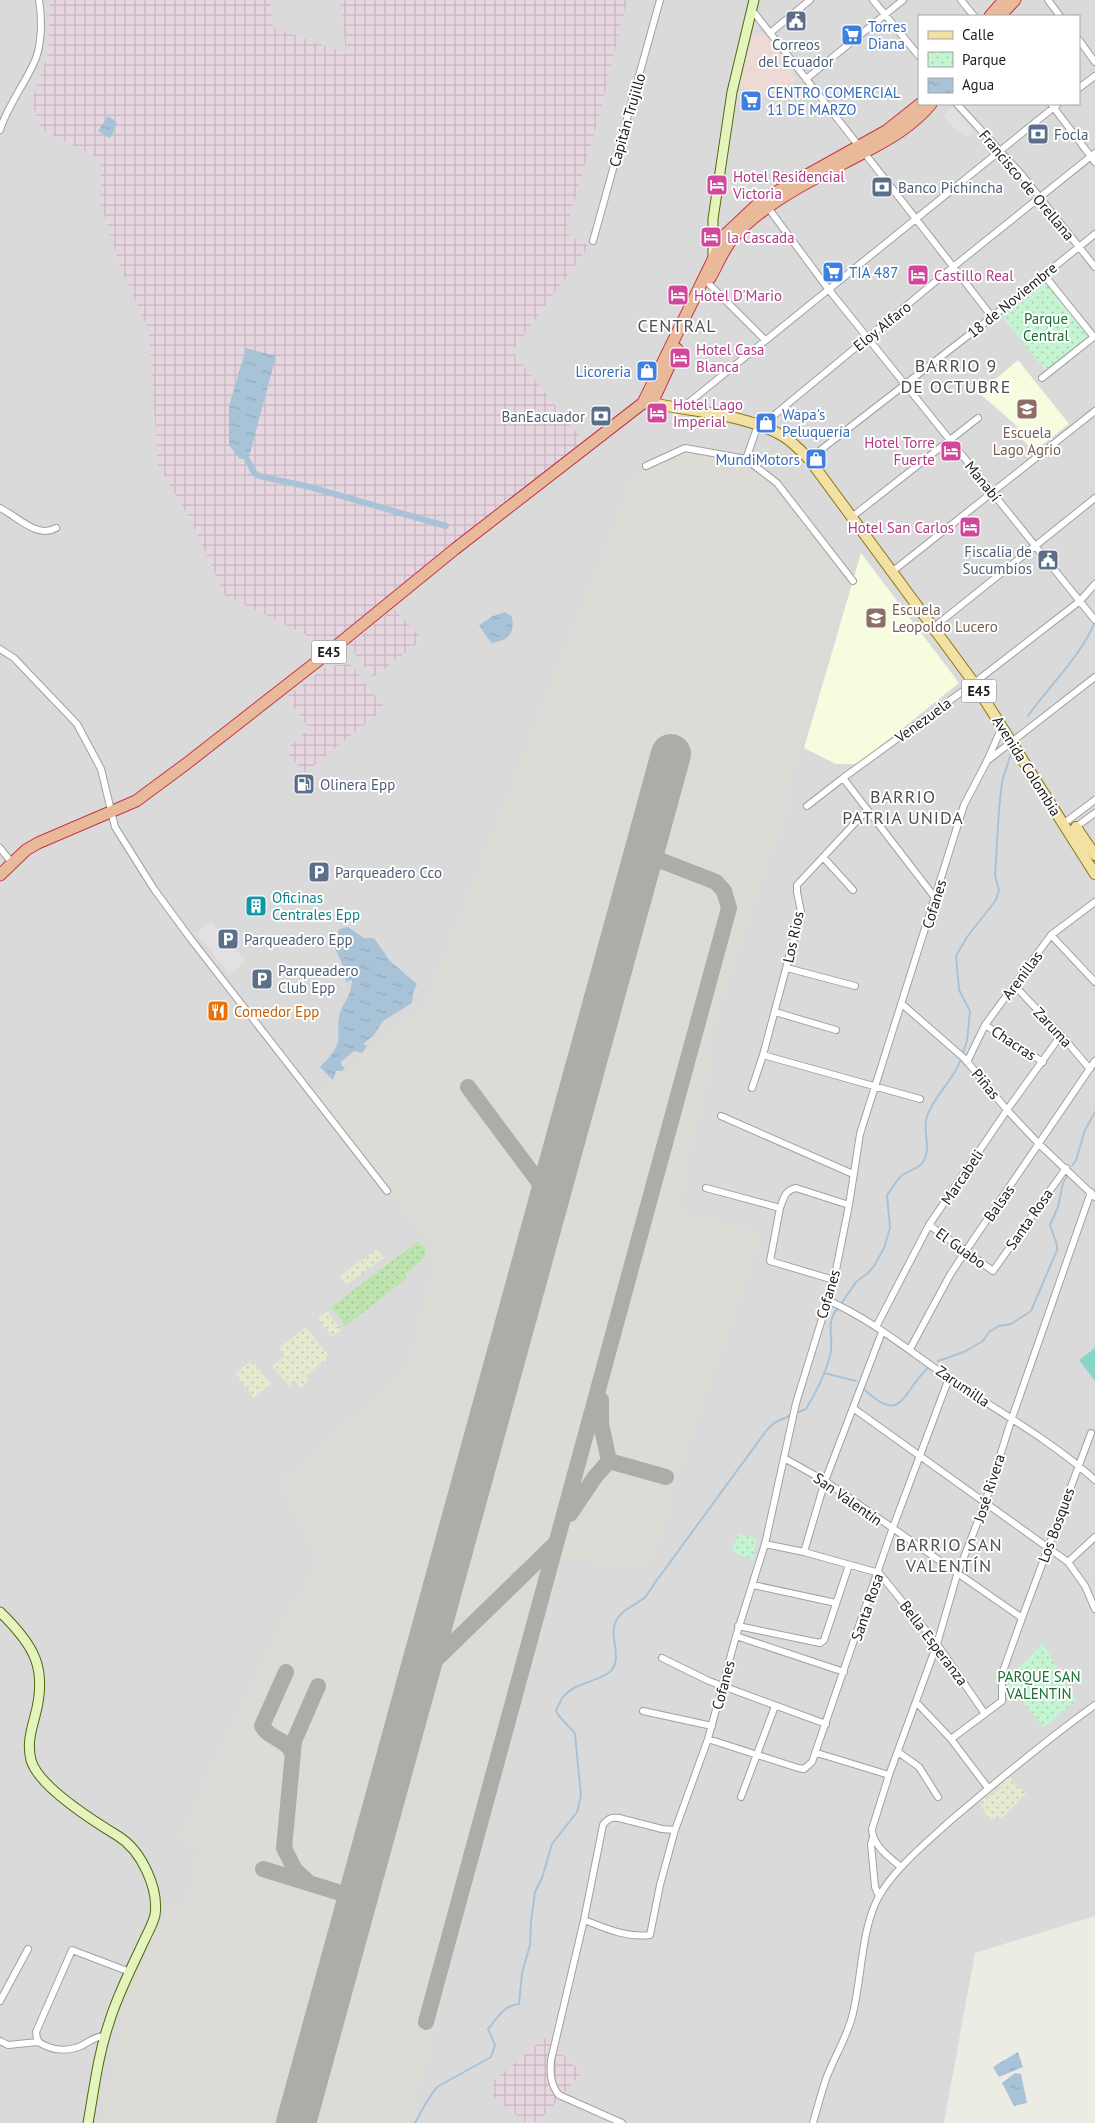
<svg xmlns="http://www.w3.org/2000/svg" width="1095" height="2123" font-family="'PT Sans',sans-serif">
	<defs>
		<pattern id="industrial-grid" width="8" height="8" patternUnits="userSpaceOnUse" patternTransform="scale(1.25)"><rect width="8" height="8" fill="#e6d6e0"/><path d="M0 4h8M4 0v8" fill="none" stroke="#c5b7c0"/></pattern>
		<pattern id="farmland-dots" width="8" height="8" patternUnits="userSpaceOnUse" patternTransform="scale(1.25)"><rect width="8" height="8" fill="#e3ead0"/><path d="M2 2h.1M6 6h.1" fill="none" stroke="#c2c8b2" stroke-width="1.8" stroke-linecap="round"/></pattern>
		<pattern id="park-dots" width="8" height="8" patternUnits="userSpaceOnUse" patternTransform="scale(1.25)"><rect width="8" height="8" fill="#c4f4d2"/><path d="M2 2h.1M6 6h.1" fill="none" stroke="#a8d1b4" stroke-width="1.8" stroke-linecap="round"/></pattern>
		<pattern id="garden-dots" width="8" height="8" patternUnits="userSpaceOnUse" patternTransform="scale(1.25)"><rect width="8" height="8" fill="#bde3ae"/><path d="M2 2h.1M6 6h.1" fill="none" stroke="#a2c295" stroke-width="1.8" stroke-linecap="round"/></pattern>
		<pattern id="water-ripples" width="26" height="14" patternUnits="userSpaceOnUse" patternTransform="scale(1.25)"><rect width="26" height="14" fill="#a8c3d7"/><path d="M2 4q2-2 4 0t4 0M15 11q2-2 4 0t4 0" fill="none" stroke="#90a7b8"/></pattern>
	</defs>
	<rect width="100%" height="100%" fill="#edece4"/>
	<path fill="#dbdada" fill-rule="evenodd" d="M0,0H1095V1916L975,1953L944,2123H0ZM919,16H1079V104H919Z"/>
	<path fill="#eddad4" d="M749,32L759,36L761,33L773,40L774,47L778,48L793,66L792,72L796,81L768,95V98L749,95L750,89L740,88Z"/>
	<path fill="url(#industrial-grid)" d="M50,0H270L273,27L346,54L341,0H627L598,120L565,233L589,246L512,351L583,441L320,654L305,634L225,595L190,519L158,465L149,330L121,269L101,204V159L40,129L32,100L48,54Z
		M394,608L422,640L373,677L349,646Z
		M350,664L385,708L304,773L285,750L309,729L287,696L328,666Z
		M545,2038L582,2073L539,2121L527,2123L493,2097V2081Z"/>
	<path fill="#f6fcde" d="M1018,360L1069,424L1033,452L1017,432L1018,427L979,393Z
		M861,553L959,683L858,764H836L804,748Z"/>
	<path fill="#dcdbd5" d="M686,447L739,461L750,468L765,480L847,581L787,796L790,807L770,857L707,1051L711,1065L678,1210L763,1232L676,1481L656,1556L652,1561L648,1563L645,1571L562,1558L410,2123H102L122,2013L121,1990L157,1923L164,1924L168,1903L186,1905L199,1846L176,1841L292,1601L307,1581L316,1561L315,1551L296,1521L281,1480L405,1371L437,1253L313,1098L425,1003L633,475L661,454Z"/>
	<path fill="url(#farmland-dots)" d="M377,1249L384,1258L346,1285L340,1276Z
		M327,1311L341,1330L332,1337L318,1318Z
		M306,1327L330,1357L305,1376L309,1381L301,1388L295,1381L289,1386L272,1366L285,1356L279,1348Z
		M252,1360L271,1384L254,1398L235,1374Z
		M1009,1775L1016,1785L1026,1793L1003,1817L988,1820L980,1802L988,1793L992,1797L1001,1787L999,1783Z"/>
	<path fill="url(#park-dots)" d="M1047,282L1086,332V341L1047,372L1002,317Z
		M738,1533L756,1539L753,1560L732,1552Z
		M1043,1643L1076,1701L1044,1727L1005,1682Z"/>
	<path fill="url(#garden-dots)" d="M417,1242L425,1247V1258L405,1274L407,1278L346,1326L331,1307Z"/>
	<path fill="#88d5c7" d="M1095,1348V1381L1079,1360Z"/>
	<path fill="#e1e1e1" d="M953,107L973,131L966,137L962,132L959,134L943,115Z
		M211,922L246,961L230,975L196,933Z"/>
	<path fill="url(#water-ripples)" d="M108,116L117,122L112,136L109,138L98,131Z
		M246,348L276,356L249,457L246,459H240L229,445V406Z
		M505,612L512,617C515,634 508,641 491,643L479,625L493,616Z
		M348,927L364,938H374L390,961L417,984L413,993L412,1003L383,1021L374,1035L363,1044L367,1046L362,1053L354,1051L341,1062V1065L345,1068L342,1071H336L333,1080L320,1067C327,1060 336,1051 338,1041C339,1032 337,1023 340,1013C345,999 351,997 352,980L346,982L345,970L335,948L339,929Z
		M1018,2052L1023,2067L999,2077L993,2067Z
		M1015,2073L1021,2074L1027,2103L1014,2106L1002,2083Z"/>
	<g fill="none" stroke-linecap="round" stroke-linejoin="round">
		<path stroke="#a8c3d7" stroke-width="2" d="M1028,716C1049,686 1081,656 1095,622
			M962,1055L967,1041L970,1011L959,990L956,956L967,937L996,900L999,890L995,876L999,809L1002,782L1012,750
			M1072,1166L1076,1160L1085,1130L1095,1112
			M841,1304L856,1282L868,1273L874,1266L884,1248L890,1228L887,1195C892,1189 896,1181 901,1176C908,1170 918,1170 923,1162C932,1148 922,1130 927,1116C935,1094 954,1080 961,1059
			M938,1361L964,1352L983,1341L989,1332L999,1326L1011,1324L1031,1311L1057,1250V1245L1050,1225L1058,1207L1063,1183L1068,1175
			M824,1373L856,1381
			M865,1390C903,1426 902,1391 928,1368
			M796,1413L806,1409C816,1393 825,1374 830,1356C835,1338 824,1324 838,1308
			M415,2123L427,2101L437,2087L491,2057L495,2045L488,2029C498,2018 502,2006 519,2004L522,1973L530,1945L531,1922L535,1892L542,1878L552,1844L577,1812L581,1796L575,1734C570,1725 561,1721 556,1711C558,1707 560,1701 563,1697C573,1684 594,1682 607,1674C624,1663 611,1641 614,1627C617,1611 633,1607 644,1598C649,1594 654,1582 660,1576L766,1431L774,1423L791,1415"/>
		<path stroke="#a8c3d7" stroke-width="6" d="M245,455L254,473L259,476L310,487L446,526"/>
		<path stroke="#acaca8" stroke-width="16" d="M468,1087L550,1197
			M609,1461L666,1477
			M570,1514L595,1477L609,1461L601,1424V1400
			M286,1672L262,1726C269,1739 286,1738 292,1753
			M418,1677L556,1543
			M263,1869L357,1898
			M308,1882L295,1870L284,1848L294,1741L318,1686
			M426,2022L729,908L724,891L716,882L644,854"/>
		<path stroke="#acaca8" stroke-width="40" d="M296,2123L671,754"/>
		<g stroke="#a1a1a1" stroke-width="8">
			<path id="minor" d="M873,0L919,56
				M961,0L974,16
				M1048,0L1060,16
				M752,10C832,112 913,214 992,317
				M770,33L810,0
				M1079,40L1095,62
				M806,79L903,0
				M1079,88L1095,76
				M957,104L1022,175L1095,267
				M1051,104L1095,162
				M0,130C8,104 26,83 36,58C42,41 42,17 39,0
				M766,205L829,290L1095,620
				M593,241L660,0
				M1044,275L1094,337
				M708,283L765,340
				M1042,378L1095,336
				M682,408L1058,104
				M768,428L773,416L953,267L1095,153
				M746,459L758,425
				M809,459L992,317L1095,234
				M646,466L685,448L746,459L777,483L853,581
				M0,508C17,516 37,539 56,528
				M853,516L978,418
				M893,571L1095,411
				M934,627L1095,498
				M0,649L14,658L77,724L101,769L115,827L154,889L190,938L387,1191
				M987,761L1095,677
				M843,778L974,683L1080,601L1095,584
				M807,806L843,778L936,899
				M1063,824L1095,800
				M1073,829L1095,813
				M0,848L12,863
				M823,857L853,890
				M1051,935L1095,982
				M787,968L855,986
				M1014,985L1061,1035L1090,1069
				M902,1004L965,1059L1007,1110L1039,1144L1095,1197
				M775,1012L836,1030
				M985,1025L1043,1062
				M763,1055L920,1099
				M967,1062L985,1025L1051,935L1095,902
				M752,1088L763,1055L801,912L797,892V885L867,810
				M721,1116L853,1174
				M706,1188L780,1208L770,1261L834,1280
				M780,1208C784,1198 784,1191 796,1188L849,1205
				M929,1225L993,1271L1066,1168
				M827,1300C871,1319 909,1351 949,1378C997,1411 1051,1440 1095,1480
				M876,1327L929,1225L1007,1110L1061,1035
				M910,1349L950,1275L965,1252L1095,1061
				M853,1408L1068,1562L1085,1586L1095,1609
				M784,1458L825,1481L1022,1618L1002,1674V1701L951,1739
				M765,1544L804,1552L879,1573L937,1644L985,1714
				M804,1552L825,1481L882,1332
				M1068,1562L1095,1537
				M753,1585L836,1603
				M1022,1618L1091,1433
				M738,1626L820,1643L824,1640L849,1565
				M736,1636L844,1672
				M662,1658L709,1681L826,1724
				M916,1702L951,1739L988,1788
				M643,1711L712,1726
				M708,1739L798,1768L804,1769L812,1762L892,1530L949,1378
				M898,1752L919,1767L938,1797
				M817,1753L889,1775
				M741,1797L775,1706
				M873,1838L871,1844L875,1887L879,1896
				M901,1867C890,1858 872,1845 872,1829L889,1775L937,1644L957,1575L985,1503L1012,1418L1091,1192
				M584,1920C605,1928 626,1938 650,1935L660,1885L675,1830L708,1739L736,1636L765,1544L796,1403L834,1280L849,1205L860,1134L964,805L987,761L1002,727
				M0,2001L28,1949
				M105,2036C96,2036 90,2041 83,2045C69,2052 53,2051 40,2043L37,2039L36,2032L72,1950L130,1972
				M0,2041L8,2045L38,2042
				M622,2123L559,2095C550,2084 550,2073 551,2060L584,1920L603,1825C608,1818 612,1817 619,1818L662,1829L675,1830
				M813,2123C817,2109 821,2094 826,2079C834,2057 848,2036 853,2013C862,1976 861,1931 878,1898C893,1870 926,1843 950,1821C997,1781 1045,1741 1095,1705"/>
		</g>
		<g stroke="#4d690f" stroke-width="11">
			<path id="secondary" d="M713,256V219L732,92L754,0
				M0,1612C34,1645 48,1668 35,1716C31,1731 27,1744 31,1760C38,1786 95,1822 118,1836C141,1850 159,1888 155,1915C153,1924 147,1934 143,1943C131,1969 117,1996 109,2023C98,2055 94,2090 88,2123"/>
		</g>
		<g stroke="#88790e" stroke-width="12">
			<path id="primary" d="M652,403C693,412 746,414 783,436C793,442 801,451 809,459L974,683L1095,874
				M1076,827L1095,855"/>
		</g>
		<g stroke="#c83448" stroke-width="13">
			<path id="trunk" d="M990,16L1004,0
				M1000,16L1015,0
				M710,278C717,266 723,250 733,238C765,201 820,176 863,153C888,140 913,126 931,104
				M643,403H652L677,349
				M0,875L26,850L38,843L136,801L186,764L319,660L455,549L643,403L725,235L762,200L886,131L920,104"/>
		</g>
		<use href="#minor" stroke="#fff" stroke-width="6"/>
		<use href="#secondary" stroke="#e5f3bc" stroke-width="9"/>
		<use href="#primary" stroke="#f3e1a3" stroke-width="10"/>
		<use href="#trunk" stroke="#e8ba9a" stroke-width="11"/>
	</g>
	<defs>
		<g id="civic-square" transform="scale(1.125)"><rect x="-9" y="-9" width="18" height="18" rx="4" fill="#5c6f8a" stroke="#fff"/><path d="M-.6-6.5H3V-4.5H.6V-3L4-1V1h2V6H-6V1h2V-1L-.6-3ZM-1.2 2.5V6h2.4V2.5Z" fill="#fff"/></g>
		<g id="supermarket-square" transform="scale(1.125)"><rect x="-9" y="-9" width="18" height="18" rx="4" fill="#3f7fe0" stroke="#fff"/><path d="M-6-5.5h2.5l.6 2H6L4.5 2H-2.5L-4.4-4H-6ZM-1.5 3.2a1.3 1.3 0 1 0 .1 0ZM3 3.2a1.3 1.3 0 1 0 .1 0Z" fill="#fff"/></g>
		<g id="bank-square" transform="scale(1.125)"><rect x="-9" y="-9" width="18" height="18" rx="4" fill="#5c6f8a" stroke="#fff"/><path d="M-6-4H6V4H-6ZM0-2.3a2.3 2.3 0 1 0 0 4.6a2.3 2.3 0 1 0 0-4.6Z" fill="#fff"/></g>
		<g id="hotel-square" transform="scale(1.125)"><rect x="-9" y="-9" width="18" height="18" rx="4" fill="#d1479c" stroke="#fff"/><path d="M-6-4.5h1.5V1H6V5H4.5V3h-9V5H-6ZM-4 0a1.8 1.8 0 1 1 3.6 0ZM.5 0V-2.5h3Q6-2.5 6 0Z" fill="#fff"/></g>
		<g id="shop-square" transform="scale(1.125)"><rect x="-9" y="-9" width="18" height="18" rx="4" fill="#3f7fe0" stroke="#fff"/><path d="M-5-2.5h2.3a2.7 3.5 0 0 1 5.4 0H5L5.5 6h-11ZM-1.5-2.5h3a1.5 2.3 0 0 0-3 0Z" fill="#fff"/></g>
		<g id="school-square" transform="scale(1.125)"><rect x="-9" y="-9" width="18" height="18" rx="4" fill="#8d6e63" stroke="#fff"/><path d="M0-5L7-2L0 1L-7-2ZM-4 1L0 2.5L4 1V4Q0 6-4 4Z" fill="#fff"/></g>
		<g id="fuel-square" transform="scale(1.125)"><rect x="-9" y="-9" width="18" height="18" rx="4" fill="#5c6f8a" stroke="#fff"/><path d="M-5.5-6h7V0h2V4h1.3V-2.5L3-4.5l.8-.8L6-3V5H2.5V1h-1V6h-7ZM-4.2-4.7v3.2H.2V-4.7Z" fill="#fff"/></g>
		<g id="parking-square" transform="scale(1.125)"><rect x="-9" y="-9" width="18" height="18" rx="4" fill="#5c6f8a" stroke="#fff"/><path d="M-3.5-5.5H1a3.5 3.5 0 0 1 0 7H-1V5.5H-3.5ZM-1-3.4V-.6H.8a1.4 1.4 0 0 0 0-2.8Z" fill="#fff"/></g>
		<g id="building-square" transform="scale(1.125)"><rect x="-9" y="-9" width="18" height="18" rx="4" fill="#0f9aa8" stroke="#fff"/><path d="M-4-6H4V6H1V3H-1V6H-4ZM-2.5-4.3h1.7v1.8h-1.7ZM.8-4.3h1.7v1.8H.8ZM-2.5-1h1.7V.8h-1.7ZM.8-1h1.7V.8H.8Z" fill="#fff"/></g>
		<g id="restaurant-square" transform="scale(1.125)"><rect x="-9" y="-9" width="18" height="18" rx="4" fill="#e8710a" stroke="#fff"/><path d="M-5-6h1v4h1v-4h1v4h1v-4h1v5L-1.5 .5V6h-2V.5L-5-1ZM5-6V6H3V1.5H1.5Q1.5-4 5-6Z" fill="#fff"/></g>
	</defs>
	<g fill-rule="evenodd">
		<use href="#civic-square" x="796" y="21"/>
		<use href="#supermarket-square" x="852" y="35"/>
		<use href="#supermarket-square" x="751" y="101"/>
		<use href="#bank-square" x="1038" y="134"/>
		<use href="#hotel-square" x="717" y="185"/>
		<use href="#bank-square" x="882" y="187"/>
		<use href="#hotel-square" x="711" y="237"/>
		<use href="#supermarket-square" x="833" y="272"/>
		<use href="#hotel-square" x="918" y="275"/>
		<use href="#hotel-square" x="678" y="295"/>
		<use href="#hotel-square" x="680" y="358"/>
		<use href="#shop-square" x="647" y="371"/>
		<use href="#school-square" x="1027" y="409"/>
		<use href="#hotel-square" x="657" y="413"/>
		<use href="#bank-square" x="601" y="416"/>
		<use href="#shop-square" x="766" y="423"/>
		<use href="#hotel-square" x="951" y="451"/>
		<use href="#shop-square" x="816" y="459"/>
		<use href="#hotel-square" x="970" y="527"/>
		<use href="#civic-square" x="1048" y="560"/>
		<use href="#school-square" x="876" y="618"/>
		<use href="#fuel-square" x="304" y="784"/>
		<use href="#parking-square" x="319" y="872"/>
		<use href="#building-square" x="256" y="906"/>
		<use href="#parking-square" x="228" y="939"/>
		<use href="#parking-square" x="262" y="979"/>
		<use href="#restaurant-square" x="218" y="1011"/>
	</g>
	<g text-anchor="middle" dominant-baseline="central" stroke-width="4" stroke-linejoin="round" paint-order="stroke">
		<g fill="#fff" stroke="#616161" stroke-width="1">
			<rect x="311.5" y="640.5" width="35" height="23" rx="4"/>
			<rect x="961.5" y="679.5" width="35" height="23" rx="4"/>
		</g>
		<g font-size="14" font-weight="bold" fill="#1d1d1d">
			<text x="329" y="652">E45</text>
			<text x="979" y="691">E45</text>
		</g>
		<g font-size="15" fill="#366cbe" stroke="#fff" text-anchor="start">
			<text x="868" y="26">Torres<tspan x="868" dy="17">Diana</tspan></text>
			<text x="767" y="92">CENTRO COMERCIAL<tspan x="767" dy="17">11 DE MARZO</tspan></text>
			<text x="849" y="272">TIA 487</text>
			<text x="631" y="371" text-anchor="end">Licoreria</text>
			<text x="782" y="414">Wapa's<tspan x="782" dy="17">Peluquería</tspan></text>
			<text x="800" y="459" text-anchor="end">MundiMotors</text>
		</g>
		<g font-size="15" fill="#4e5e75" stroke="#fff" text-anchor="start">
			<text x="796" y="44" text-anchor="middle">Correos<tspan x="796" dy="17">del Ecuador</tspan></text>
			<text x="1054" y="134">Focla</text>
			<text x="898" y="187">Banco Pichincha</text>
			<text x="585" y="416" text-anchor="end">BanEacuador</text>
			<text x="1032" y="551" text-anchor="end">Fiscalia de<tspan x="1032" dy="17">Sucumbíos</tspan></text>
			<text x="320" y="784">Olinera Epp</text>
			<text x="335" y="872">Parqueadero Cco</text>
			<text x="244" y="939">Parqueadero Epp</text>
			<text x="278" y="970">Parqueadero<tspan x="278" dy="17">Club Epp</tspan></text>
		</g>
		<g font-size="15" fill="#1d1d1d" stroke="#fff">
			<text transform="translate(627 120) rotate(-74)">Capitán Trujillo</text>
			<text transform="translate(1027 185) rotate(50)">Francisco de Orellana</text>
			<text transform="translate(1012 300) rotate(-39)">18 de Noviembre</text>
			<text transform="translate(882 326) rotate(-39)">Eloy Alfaro</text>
			<text transform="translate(983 481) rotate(51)">Manabí</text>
			<text transform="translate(923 720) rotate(-36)">Venezuela</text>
			<text transform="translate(1027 766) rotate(58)">Avenida Colombia</text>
			<text transform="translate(934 904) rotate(-73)">Cofanes</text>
			<text transform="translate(793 937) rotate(-78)">Los Rios</text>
			<text transform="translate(1022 975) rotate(-53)">Arenillas</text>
			<text transform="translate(1053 1027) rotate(47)">Zaruma</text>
			<text transform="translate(1014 1043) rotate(33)">Chacras</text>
			<text transform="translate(986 1084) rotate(50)">Piñas</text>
			<text transform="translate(962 1177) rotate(-56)">Marcabeli</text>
			<text transform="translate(999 1203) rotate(-55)">Balsas</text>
			<text transform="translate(1029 1219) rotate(-55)">Santa Rosa</text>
			<text transform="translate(961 1248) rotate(36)">El Guabo</text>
			<text transform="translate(828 1294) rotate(-74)">Cofanes</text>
			<text transform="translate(963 1386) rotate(34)">Zarumilla</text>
			<text transform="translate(989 1488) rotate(-72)">José Rivera</text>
			<text transform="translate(848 1499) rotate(35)">San Valentín</text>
			<text transform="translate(1056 1525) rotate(-70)">Los Bosques</text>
			<text transform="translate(867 1607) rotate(-71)">Santa Rosa</text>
			<text transform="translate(934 1643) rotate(53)">Bella Esperanza</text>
			<text transform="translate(723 1685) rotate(-75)">Cofanes</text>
		</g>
		<g font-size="15" fill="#b23c85" stroke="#fff" text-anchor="start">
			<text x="733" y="176">Hotel Residencial<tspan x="733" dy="17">Victoria</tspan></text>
			<text x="727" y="237">la Cascada</text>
			<text x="934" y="275">Castillo Real</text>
			<text x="694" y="295">Hotel D'Mario</text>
			<text x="696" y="349">Hotel Casa<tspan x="696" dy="17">Blanca</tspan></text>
			<text x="673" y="404">Hotel Lago<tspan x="673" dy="17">Imperial</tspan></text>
			<text x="935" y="442" text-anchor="end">Hotel Torre<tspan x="935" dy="17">Fuerte</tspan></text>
			<text x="954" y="527" text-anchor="end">Hotel San Carlos</text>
		</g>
		<g font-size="15" fill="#157030" stroke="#fff">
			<text x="1046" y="318">Parque<tspan x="1046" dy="17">Central</tspan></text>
			<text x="1039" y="1676">PARQUE SAN<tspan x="1039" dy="17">VALENTIN</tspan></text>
		</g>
		<g font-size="15" fill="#785e54" stroke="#fff">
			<text x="1027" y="432">Escuela<tspan x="1027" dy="17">Lago Agrio</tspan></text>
			<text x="892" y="609" text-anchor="start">Escuela<tspan x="892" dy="17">Leopoldo Lucero</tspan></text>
		</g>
		<g font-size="15" fill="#0d838f" stroke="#fff" text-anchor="start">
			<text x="272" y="897">Oficinas<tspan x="272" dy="17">Centrales Epp</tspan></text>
		</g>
		<g font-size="15" fill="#c56008" stroke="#fff" text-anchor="start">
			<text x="234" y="1011">Comedor Epp</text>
		</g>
		<g font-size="18" letter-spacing="1" fill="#505050" stroke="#fff">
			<text x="677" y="325">CENTRAL</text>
			<text x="956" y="365">BARRIO 9<tspan x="956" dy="21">DE OCTUBRE</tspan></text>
			<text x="903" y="796">BARRIO<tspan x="903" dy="21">PATRIA UNIDA</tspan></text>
			<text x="949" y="1544">BARRIO SAN<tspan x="949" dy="21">VALENTÍN</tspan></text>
		</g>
	</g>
	<rect x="918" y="15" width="162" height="90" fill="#ffffff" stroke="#a5a5a5"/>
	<rect x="928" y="31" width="25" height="8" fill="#f3e1a3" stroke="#a5a5a5"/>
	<text x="962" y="40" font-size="15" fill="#1d1d1d">Calle</text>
	<rect x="928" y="52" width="25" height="15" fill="url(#park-dots)" stroke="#a5a5a5"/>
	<text x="962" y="65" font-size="15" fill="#1d1d1d">Parque</text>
	<rect x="928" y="78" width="25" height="15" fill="url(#water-ripples)" stroke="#a5a5a5"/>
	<text x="962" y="90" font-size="15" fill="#1d1d1d">Agua</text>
</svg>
